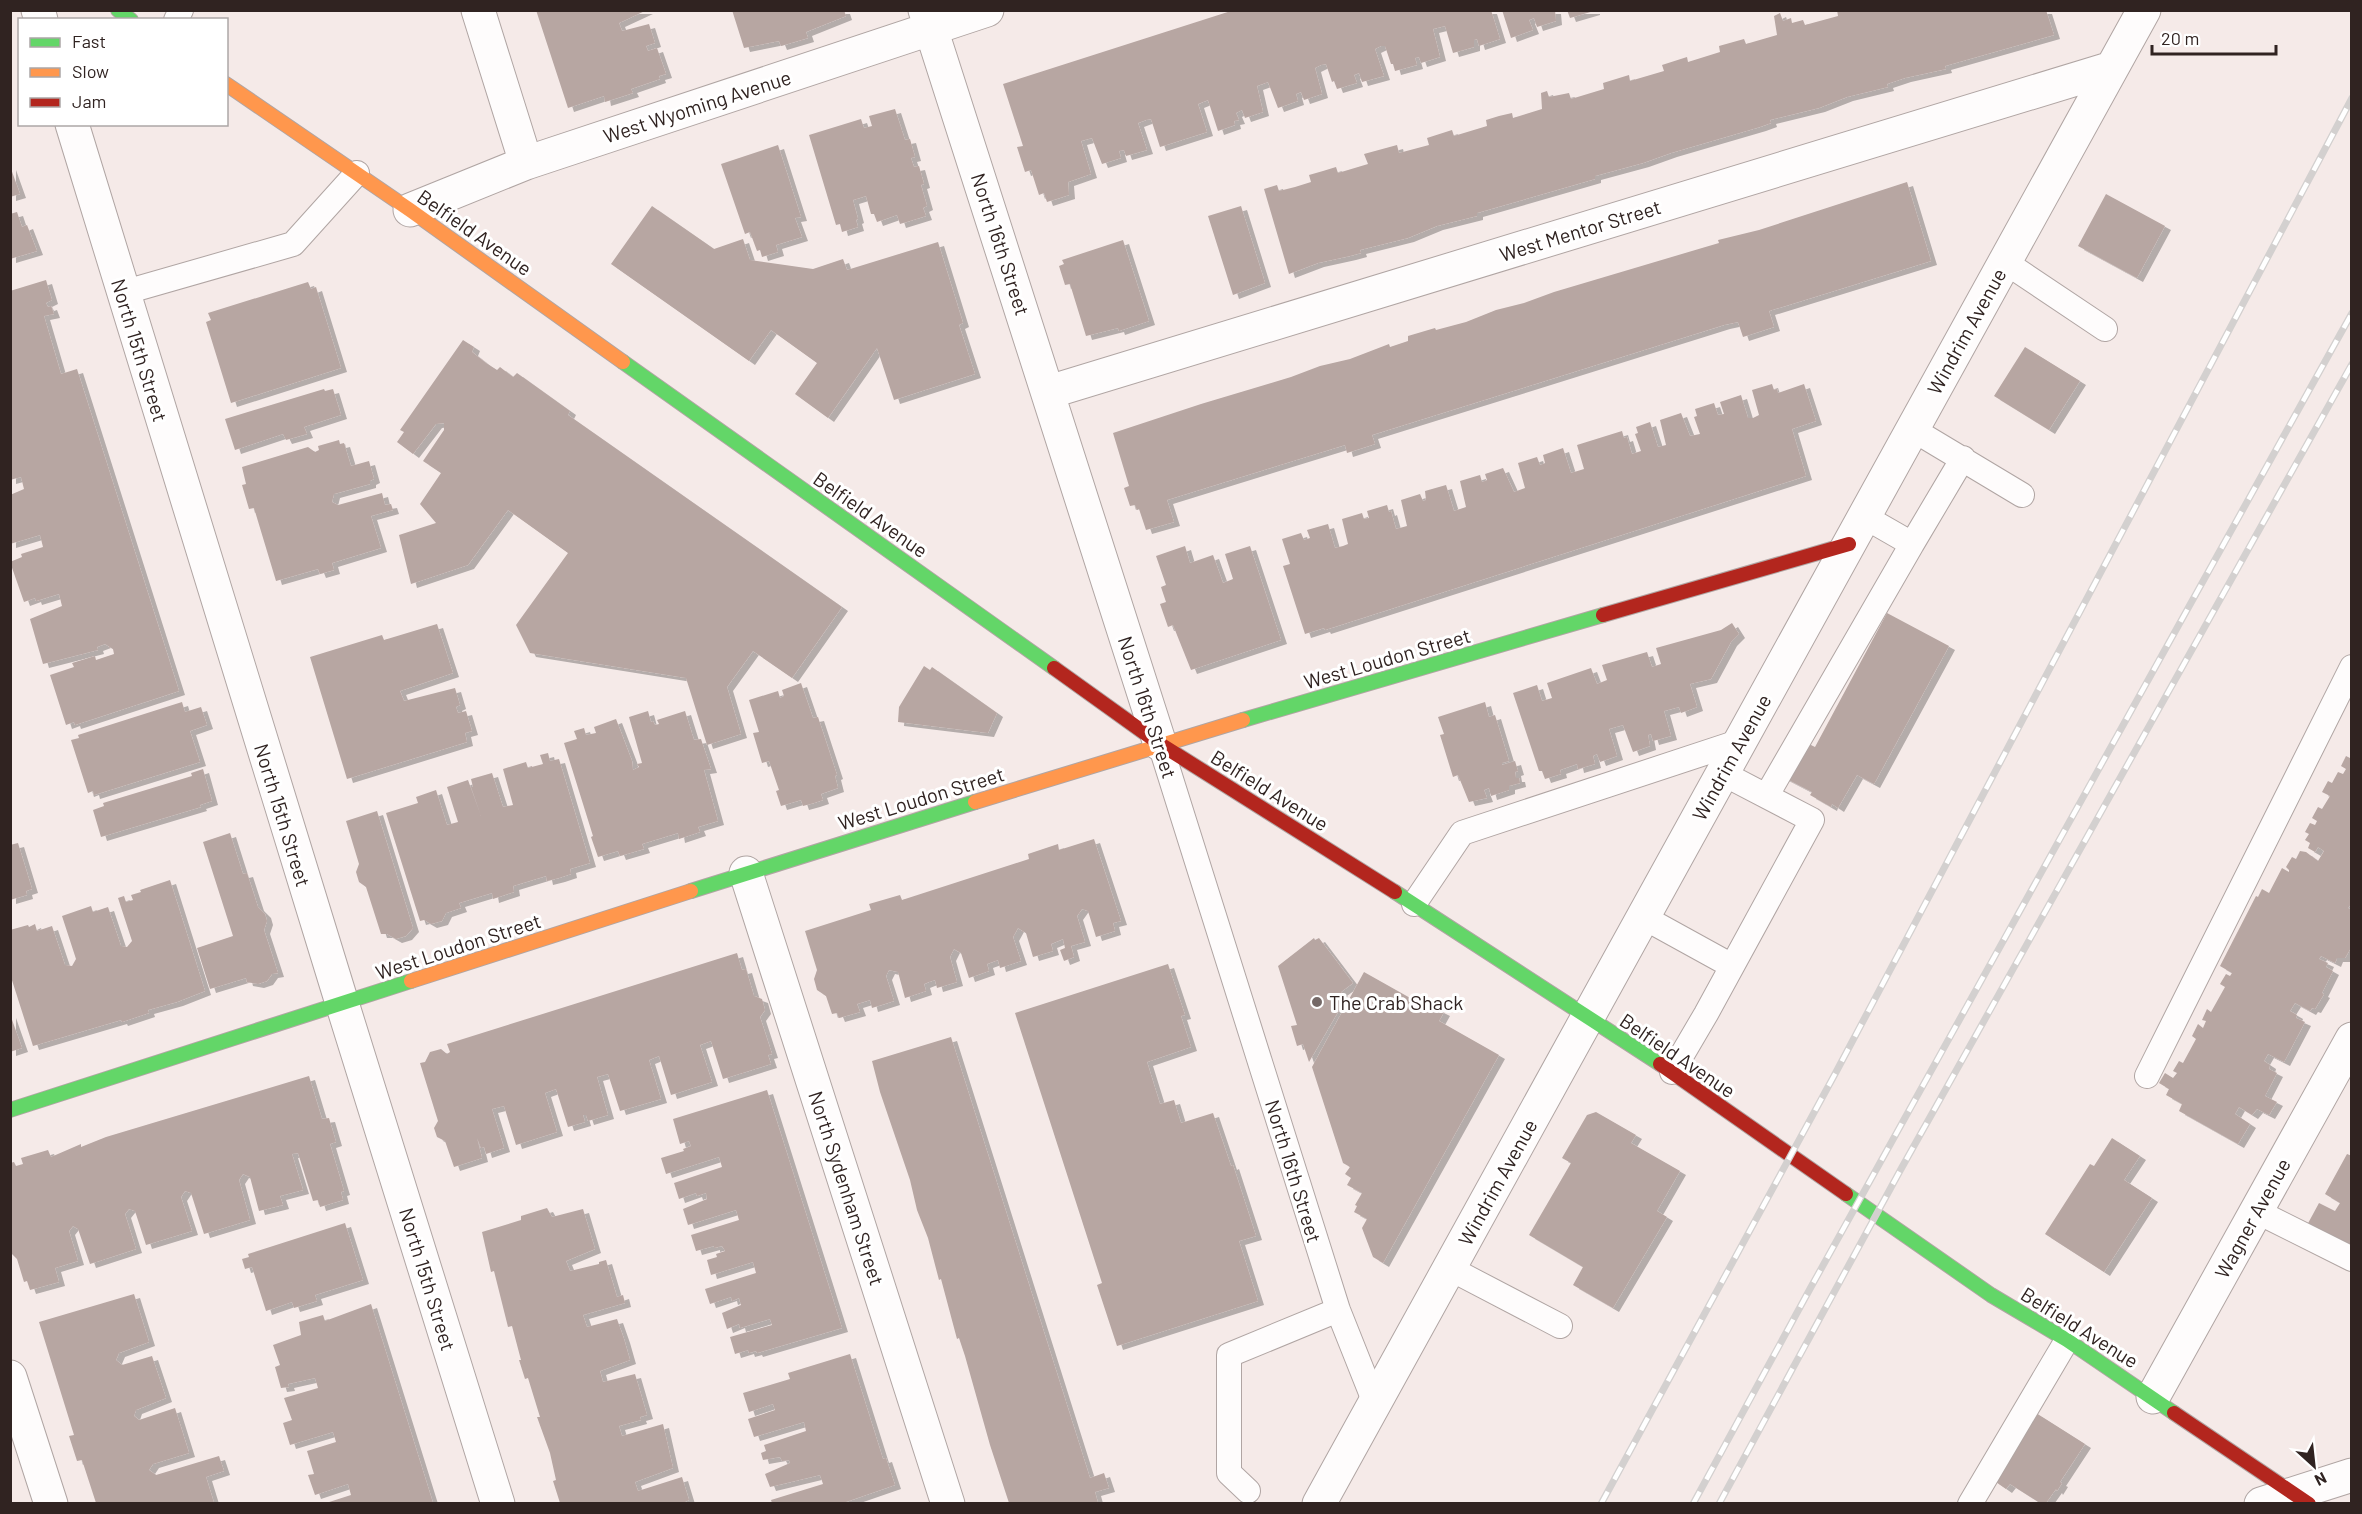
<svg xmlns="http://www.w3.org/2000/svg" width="2362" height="1514" font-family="Barlow,sans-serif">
	<defs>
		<filter id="shadow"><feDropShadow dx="6" dy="4" stdDeviation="0" flood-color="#0004"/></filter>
	</defs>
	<rect width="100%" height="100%" fill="#f5eae8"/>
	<path fill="#b7a6a2" filter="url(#shadow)" d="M536,10H647L619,23L622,31L649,24L655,43L646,46L648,51L657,48L666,74L659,76L660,79L631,89L633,93L605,102L604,96L568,108Z
		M732,10H844L846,16L806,32L808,38L781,46L779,41L744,48Z
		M1234,10H1491L1500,39L1479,46L1477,39L1474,40V47L1453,53L1445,26L1433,29L1440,57L1421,63L1419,57L1415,58L1417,65L1395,71L1393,64H1391L1385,46H1381L1375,49L1384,76L1362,82L1359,73L1354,75L1357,83L1337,89L1334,81L1332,82L1326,64L1321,65L1315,68L1322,94L1304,100L1301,92L1296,94L1298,101L1278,108L1268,82L1257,86L1263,112L1245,118L1242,110L1236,113L1239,120L1234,121L1235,125L1218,131L1208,100L1198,104L1207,132L1160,147L1151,119L1146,120L1138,123L1147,150L1126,156L1124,150L1119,151L1121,158L1102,164L1092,138L1081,141L1091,174L1068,182L1069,195L1047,202L1044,193L1039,195L1031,170L1025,172L1017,147L1023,146L1003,84Z
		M1502,10H1555L1556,21L1537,27L1534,18L1529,20L1533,30L1511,38Z
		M1567,10H1594V11L1570,18Z
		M1837,10H2046L2054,35L1945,66L1946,69L1905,78L1887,84L1888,87L1847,97L1819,108L1770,120L1771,123L1760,127L1671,153L1643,163L1595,176V179L1477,213V216L1437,226L1408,238L1360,250L1361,253L1350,256L1318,263L1289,274L1264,189L1277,185L1279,191L1295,187L1311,182L1309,175L1323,171L1336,167L1338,173L1368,164L1364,154L1397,145L1399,153L1429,145L1427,138L1452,130L1454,136L1487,126L1486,120L1499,116L1512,113L1513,118L1542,109L1541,93L1547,91L1549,97L1569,93L1571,99L1604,89L1603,83L1629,75L1630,81L1664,71L1662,65L1687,57L1688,62L1720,52L1719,46L1744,39L1746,44L1777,35L1774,16L1780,13L1783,21L1791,18L1792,23L1803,20L1805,25L1838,16Z
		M895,109L905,140L910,139L915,157L911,158L914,167L919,166L924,184L921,185L927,206L923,208L926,216L900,224L897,215L877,222L874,214H871L866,196L853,200L858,219L856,220L858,227L842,232L840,224L836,225L809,135L861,119L864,128L872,126L869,116Z
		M778,145L801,217L795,218L802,237L776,245L778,252L762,257L760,250L757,251L750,232L745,234L721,164Z
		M10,166L20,194L10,197Z
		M1907,182L1931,261L1769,311L1774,327L1743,337L1738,322L1724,325L1372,435L1375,444L1347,453L1345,445L1167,500L1174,522L1146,530L1139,509L1137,510L1135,505L1130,506L1124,488L1129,486L1113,433L1201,404L1291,377L1320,366L1350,359L1389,344L1390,347L1408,341V336L1435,328L1436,330L1466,322L1496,310L1524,303L1554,292L1702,248L1719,243L1718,240L1759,230Z
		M2106,194L2165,226L2137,278L2078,246Z
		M652,206L714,249L743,239L750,260L813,269L843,259L847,270L938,242L963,323L959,325L975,374L894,400L877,348L828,418L795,394L817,363L771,330L749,361L611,264Z
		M1241,206L1265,283L1233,295L1208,216Z
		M17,212L22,227L27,225L37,251L10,259V214Z
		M1123,240L1149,321L1119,331L1118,328L1086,336L1070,284L1065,285L1059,266L1064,264L1062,260Z
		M46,280L52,300L46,303L48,307L51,306L54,314L44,316L61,374L77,369L179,691L75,725L74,722L66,725L50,675L74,667L72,663L95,656L96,660L114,654L113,649L105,644L97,647L98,650L43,664L30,619L62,606L59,594L36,601L35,598L24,602L10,562L22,557L21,554L43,547L40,535L10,544V495L24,489L21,477L10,480V291Z
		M308,282L311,289L316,287L341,368L231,403L206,322L211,320L208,313Z
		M463,340L474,347L472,352L486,363L497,370L500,367L513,377L517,373L570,411L568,415L842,607L792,678L753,651L727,687L741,734L707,745L686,678L530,653L516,625L568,553L508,510L468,565L411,584L399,535L436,523L420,504L441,473L423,461L444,430V423L436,424L413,454L397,442L404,432L400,430Z
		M2025,347L2080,381L2049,430L1994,396Z
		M1772,384L1774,390L1777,389L1778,393L1804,384L1816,421L1792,429L1806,476L1325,630L1324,628L1305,634L1283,566L1290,564L1282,539L1301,533L1304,540L1310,538L1307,530L1328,524L1335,548L1343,546L1348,544L1342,519L1362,513L1364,519L1369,518L1367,511L1387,505L1389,512L1391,511L1396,529L1407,526L1401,500L1420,494L1423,501L1426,500L1425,491L1446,485L1454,511L1466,507L1460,481L1480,475L1482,482L1485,481L1487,480L1485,474L1503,468L1514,492L1525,488L1518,463L1537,457L1540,465L1543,464L1545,463L1543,455L1563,448L1571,473L1584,469L1577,445L1622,431L1624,438L1627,437L1632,454L1641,451L1635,434L1638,433L1636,427L1650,422L1658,447L1666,445L1660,420L1681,413L1690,436L1700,434L1694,417L1697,416L1695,409L1714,403L1718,415L1724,414L1720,402L1741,395L1748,418H1753L1759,415L1752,390Z
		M324,389L325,391L333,389L341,415L304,427L307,434L286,440L283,434L235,450L225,419Z
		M339,440L340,444L344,443L351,466L369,461L374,479L370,481V484L334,494L332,502L338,505L382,493L385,505L391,504L393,510L371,516L381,548L332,563L334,570L320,574L318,569L276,581L254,508L249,509L242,485L246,484L242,467L308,447L315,452L319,450L318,446Z
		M1185,546L1190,563L1213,555L1223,583L1233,579L1225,554L1250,546L1281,640L1191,670L1173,625L1168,627L1160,604L1166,602L1161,587L1166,585L1156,556Z
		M1887,613L1949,646L1874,784L1857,775L1838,808L1832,804L1831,807L1810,795L1812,792L1783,777L1803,741L1815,747Z
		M1732,623L1739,634L1731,642L1711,679L1690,684L1697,707L1681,713L1679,707L1664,711L1671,736L1653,741L1651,734L1648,735L1650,746L1633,752L1623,725L1609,729L1617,756L1600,762L1597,754L1593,756L1595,764L1578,769L1577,764L1560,770L1561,774L1545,779L1542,771H1539L1513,693L1537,685L1542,701L1552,698L1547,683L1591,668L1597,684L1607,680L1602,665L1647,652L1652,667L1661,664L1656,648L1721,630Z
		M437,624L453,673L400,691L404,701L455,688L460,705L456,707L458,713L466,711L472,731L465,733L467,742L347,779L310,657L382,635L384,640Z
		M924,666L930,670L932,667L997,713L988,733L898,722L899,707Z
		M801,683L813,718L818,717L837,775L835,776L838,788L821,794L823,800L814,803L803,806L801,800L781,806L776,791L779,790L769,761L762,763L753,733L759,732L749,700L778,691L780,698L784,696L782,690Z
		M182,702L185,712L201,707L207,725L190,731L200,762L94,795L93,791L88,793L71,740L79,738L78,735Z
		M1485,702L1489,717L1495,715L1509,761L1502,763V765L1515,761L1518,771L1515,772L1516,778H1519L1520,783L1509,786V790L1491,796L1489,788L1484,790L1487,798L1469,802L1458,775L1453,777L1440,735L1444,734L1438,717Z
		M648,711L651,722L653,721L655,725L659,724L657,720L685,711L694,740L701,739L711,769L704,770L718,821L698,827L700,832L679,839L678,833L642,844L644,849L620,856L618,851L598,857L591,837L593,836L564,743L577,739L574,731L584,728L586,735L596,733L594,727L616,719L632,761L633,770L639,767L637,764L642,763L629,717Z
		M548,753L550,761L559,759L590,863L570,869L571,874L559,878L547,881L546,876L513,886L514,892L493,899L492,893L459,903L461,908L446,913L442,921L431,924L424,920L420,921L386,813L418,803L416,797L436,790L447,825L458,822L447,787L468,780L481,816L471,787H473L471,779L492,773L503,807L513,805L503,769L526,762L528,768L543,764L540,755Z
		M2346,756L2352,759V903L2348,908L2352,910V946L2345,958H2337L2335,963L2321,956L2319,959L2328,963L2326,967L2333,971L2322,993L2324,994L2315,1009L2312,1008L2310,1011L2295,1003L2290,1011L2297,1015L2296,1018L2305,1022L2284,1062L2268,1054L2264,1061L2270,1065L2269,1069L2277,1073L2265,1096L2277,1102L2269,1115L2257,1109L2252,1115L2239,1107L2235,1114L2250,1124L2238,1144L2179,1111L2182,1104L2166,1095L2169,1089L2159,1083L2165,1073L2173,1078L2177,1073L2173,1071L2179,1061L2183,1063L2196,1039L2192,1036L2198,1024L2203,1028L2206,1021L2202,1020L2207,1009L2211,1012L2225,987L2220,984L2226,974L2230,976L2232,973L2220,966L2256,896L2258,897L2262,889L2269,893L2282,868L2289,872V870L2286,867L2292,857L2296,859L2300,851L2306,852L2318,861L2324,851L2318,847L2315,852L2308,848L2310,843L2305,840L2309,834L2305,832L2310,823L2315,825L2317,821L2312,818L2318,807L2322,809L2330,796L2322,792L2328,781L2332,783L2338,772L2343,774L2346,769L2341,766Z
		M203,769L212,801L200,805L201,807L101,837L93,810L104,806L103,803L192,776L191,773Z
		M377,811L413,928L406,936L396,939L387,934H381L366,887L359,882L356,872L359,864L346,821Z
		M230,833L243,874L247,873L258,907L265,914L267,921L264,930L278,973L272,974L267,981L258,984L247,982L246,978L210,989L197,948L233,936L203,842Z
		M1094,839L1121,921L1113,923L1115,931L1096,937L1088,911L1082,909L1077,916L1085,942L1071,946L1074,957L1064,961L1060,950L1065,948L1063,939L1051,944L1053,951L1033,957L1026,933L1018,928L1013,937L1021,961L1000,968L998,960L987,964L989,971L969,978L961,953L954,949L950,957L957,982L937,988L935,980L929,982L924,984L926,991L905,998L898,972L889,970L886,976L894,1001L872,1008L870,1000L857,1004L860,1012L839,1018L837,1013L832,1014L826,996L817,990L814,979L817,970L805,931L871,910L869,904L900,895L902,900L1029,859L1028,854L1058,844L1059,850Z
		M18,843L32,889L26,891L27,895L10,900V845Z
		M170,880L205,991L177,1002L148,1010L149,1013L122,1022L121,1020L33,1046L10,974V930L28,925L29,927L35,924L37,931L52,926L65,965L72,966L76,959L62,916L91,906L93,912L108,907L121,946L127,947L132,941L118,898L124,896L126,902L133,900L131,895L141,892L140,890Z
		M1314,938L1315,940L1319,938L1353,983L1341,992L1346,998L1309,1062L1303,1044L1297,1046L1291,1026L1297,1025L1278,966Z
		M737,953L742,970L746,969L754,996L762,999L765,1010L760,1017L772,1054L768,1055L771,1064L723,1079L711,1041L700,1045L712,1082L671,1095L659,1056L649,1060L661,1099L620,1111L608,1074L597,1077L608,1115L588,1121L586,1115H583L585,1122L568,1127L556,1089L545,1093L557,1132L516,1145L504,1106L492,1109L504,1148L486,1154L484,1147L481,1148L477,1138L482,1158L454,1167L445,1141L437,1137L434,1128L438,1121L420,1063L425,1062L430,1052L441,1049L447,1054L450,1052L447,1044Z
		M1168,964L1185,1015L1181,1016L1191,1047L1147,1062L1160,1104L1174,1100L1181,1123L1213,1113L1231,1166L1233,1165L1256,1236L1239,1241L1258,1301L1117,1346L1097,1285L1102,1283L1015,1013Z
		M1364,972L1428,1008L1430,1005L1444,1012L1439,1021L1499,1055L1383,1263L1373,1257L1362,1228L1367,1219L1354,1212L1357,1206L1355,1205L1362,1193L1347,1185L1351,1178L1345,1174L1350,1167L1343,1163L1312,1067Z
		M10,1014L22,1048L10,1052Z
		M951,1037L1090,1478L1104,1473L1109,1488L1095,1492L1098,1503H1009L990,1445L965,1356L959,1338L957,1339L941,1279L939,1280L928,1238L917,1210L910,1180L880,1092L872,1061Z
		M309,1076L322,1119L329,1118L336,1142L330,1144L344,1191L341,1192L343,1200L320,1207L318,1200L313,1201L298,1153L292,1154L303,1190L280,1196L283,1205L259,1211L250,1177L243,1174L239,1180L250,1220L204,1234L191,1193L185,1191L181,1197L192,1231L146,1245L135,1211L129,1209L125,1214L136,1249L90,1264L78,1229L73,1226L69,1231L78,1261L55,1268L59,1282L30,1290L27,1281L24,1282L17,1259L10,1252V1163L14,1162L16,1166L23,1164L21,1158L48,1150L51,1157L81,1144V1147L106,1137Z
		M767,1090L842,1328L757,1353L756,1351L749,1353L748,1350L735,1354L730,1337L772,1325L770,1319L740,1328L739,1324L727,1329L722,1313L741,1305L739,1298L732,1301L731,1297L710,1304L705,1289L756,1273L753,1262L711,1275L707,1260L717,1257L716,1254L725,1251L724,1249L722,1246L714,1248V1246L696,1251L691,1235L739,1220L736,1210L688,1225L683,1209L707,1199L706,1193L697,1196L696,1193L679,1199L674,1183L722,1167L719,1157L666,1174L661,1158L684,1151L683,1149L691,1146L689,1141L680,1144L673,1119Z
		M1596,1112L1636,1135L1631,1143L1680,1171L1657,1211L1667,1217L1613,1308L1573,1285L1583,1267L1529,1235L1571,1163L1562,1158L1587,1115Z
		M2112,1138L2140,1156L2124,1180L2152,1198L2104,1272L2045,1234L2090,1164L2094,1166Z
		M2347,1154L2352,1156V1257L2306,1227L2319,1203L2335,1211L2340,1203L2325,1194Z
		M547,1208L552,1217L583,1209L595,1249L566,1261L570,1271L599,1264V1262L606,1260L617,1297L623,1295L625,1303L583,1315L587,1327L617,1319L624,1339L630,1360L600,1371L603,1382L635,1374L647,1415L640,1417L641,1420L619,1426L622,1436L663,1424L673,1468L635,1482L638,1491L682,1477L689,1500L683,1503H560L553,1481L556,1480L550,1453L537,1417H540L528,1378L525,1379L519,1360H521L512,1326L508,1327L494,1271L491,1272L482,1232L521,1220V1216Z
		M345,1223L363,1280L315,1295L317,1301L294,1308L292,1302L266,1311L252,1267L245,1269L242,1259L249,1257L248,1254Z
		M134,1294L149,1342L119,1353L116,1360L122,1365L152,1356L166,1398L136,1410L134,1416L139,1420L175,1408L189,1453L153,1464L149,1470L156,1475L219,1456L224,1471L206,1477L214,1503H96L83,1463L82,1460L77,1461L69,1436L74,1435L39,1322Z
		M371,1304L414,1442L433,1503H326L351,1495L348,1484L315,1495L308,1475L314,1474L307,1451L336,1442L333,1432L290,1445L283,1423L292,1420L284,1398L318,1388L315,1378L288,1384L289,1387L281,1388L275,1367L280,1365L273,1345L301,1335L299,1322L323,1315L325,1321Z
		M850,1354L883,1459L886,1458L895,1485L843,1503H772L771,1500L823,1484L820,1475L770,1487L765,1474L790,1463L789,1460L782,1461L780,1457L763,1460L761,1453L766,1451L764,1445L806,1431L804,1422L754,1437L748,1419L775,1410L773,1404L749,1412L743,1393L790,1379L788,1373Z
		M2036,1413L2085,1444L2060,1482L2062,1483L2057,1491L2056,1489L2046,1503H2040L2010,1484L2006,1489L1993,1480Z"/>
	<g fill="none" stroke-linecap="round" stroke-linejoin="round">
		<g stroke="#b0a5a3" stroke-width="26">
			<path id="lane" d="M176,20L181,10
				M2005,262L2105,329
				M122,293L293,244L357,173
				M1912,429L2022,495
				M1865,517L1912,544L1963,458
				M1160,744L1338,1310L1375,1403
				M1767,795L1912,544
				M1414,904L1462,833L1741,741
				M1643,917L1732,966
				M1672,1072L1706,1014L1812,820L1722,773
				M2147,1076L2352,667
				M2256,1211L2352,1259
				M1449,1268L1560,1326
				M1248,1491L1229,1473V1355L1338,1310
				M1970,1504L2067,1340"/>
		</g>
		<g stroke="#b0a5a3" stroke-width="35">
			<path id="street" d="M38,10L41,20
				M478,10L526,163
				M925,10L1160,744
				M72,124L342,1003L498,1504
				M410,210L526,163L987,10
				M1049,392L2112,68
				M746,873L948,1504
				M10,1377L51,1504
				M2153,1397L2352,1039
				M1319,1504L2144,10
				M2261,1504L2352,1475"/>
		</g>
		<g stroke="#b0a5a3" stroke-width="16">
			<path id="fast" d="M118,10L131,20
				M623,362L1054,668
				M1243,720L1603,615
				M691,891L975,802
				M1395,892L1660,1064
				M10,1110L411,981
				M1846,1194L1991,1295L2067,1340L2174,1413"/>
		</g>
		<g stroke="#b0a5a3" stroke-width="16">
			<path id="slow" d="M226,84L410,210L623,362
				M975,802L1243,720
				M411,981L691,891"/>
		</g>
		<g stroke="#b0a5a3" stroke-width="16">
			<path id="jam" d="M1603,615L1849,544
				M1054,668L1160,744L1395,892
				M1660,1064L1846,1194
				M2174,1413L2309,1504"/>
		</g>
		<use href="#lane" stroke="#fefcfc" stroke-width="24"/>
		<use href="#street" stroke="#fefcfc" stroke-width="33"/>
		<use href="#fast" stroke="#63d668" stroke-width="14"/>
		<use href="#slow" stroke="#ff974d" stroke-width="14"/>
		<use href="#jam" stroke="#b3261e" stroke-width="14"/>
		<g stroke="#d3d0cf" stroke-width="7">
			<path id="rail" d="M1601,1504L1835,1074L2352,98
				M1693,1504L1811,1287L2352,313
				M1719,1504L1901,1169L2352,364"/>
		</g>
		<use href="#rail" stroke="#fff" stroke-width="4.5" stroke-dasharray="14" stroke-linecap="butt"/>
	</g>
	<circle fill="#756967" stroke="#fff" stroke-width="2" cx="1317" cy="1002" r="6"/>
	<g text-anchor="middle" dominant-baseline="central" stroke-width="6" stroke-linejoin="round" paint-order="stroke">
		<g font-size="20" fill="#302321" stroke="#fff">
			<text transform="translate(697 106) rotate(-18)">West Wyoming Avenue</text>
			<text transform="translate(1580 230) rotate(-17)">West Mentor Street</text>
			<text transform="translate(475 232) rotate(35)">Belfield Avenue</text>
			<text transform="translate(1001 244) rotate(72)">North 16th Street</text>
			<text transform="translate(1966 331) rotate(-61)">Windrim Avenue</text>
			<text transform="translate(140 350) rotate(73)">North 15th Street</text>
			<text transform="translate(871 514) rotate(35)">Belfield Avenue</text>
			<text transform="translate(1387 658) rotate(-16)">West Loudon Street</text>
			<text transform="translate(1148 707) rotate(72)">North 16th Street</text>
			<text transform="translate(1731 757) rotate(-61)">Windrim Avenue</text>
			<text transform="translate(1270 790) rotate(32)">Belfield Avenue</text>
			<text transform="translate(921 798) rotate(-17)">West Loudon Street</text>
			<text transform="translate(283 815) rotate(73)">North 15th Street</text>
			<text transform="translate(458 946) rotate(-18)">West Loudon Street</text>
			<text transform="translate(1678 1055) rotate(34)">Belfield Avenue</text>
			<text transform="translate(1294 1171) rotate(73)">North 16th Street</text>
			<text transform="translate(1497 1182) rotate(-61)">Windrim Avenue</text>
			<text transform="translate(847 1188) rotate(72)">North Sydenham Street</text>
			<text transform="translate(2252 1218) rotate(-61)">Wagner Avenue</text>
			<text transform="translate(428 1279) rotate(73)">North 15th Street</text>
			<text transform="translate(2080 1327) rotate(32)">Belfield Avenue</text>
		</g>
		<g font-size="20" fill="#302321" stroke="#fff" text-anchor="start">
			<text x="1329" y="1002">The Crab Shack</text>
		</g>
	</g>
	<rect width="2362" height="1514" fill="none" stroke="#302321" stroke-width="24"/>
	<rect x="18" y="18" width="210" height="108" fill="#ffffff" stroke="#aca7a6" stroke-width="1.5"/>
	<rect x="30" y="38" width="30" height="9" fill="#63d668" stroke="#aca7a6" stroke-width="1.5"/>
	<text x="72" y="48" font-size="18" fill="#302321">Fast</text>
	<rect x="30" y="68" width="30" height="9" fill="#ff974d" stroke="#aca7a6" stroke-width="1.5"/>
	<text x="72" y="78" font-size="18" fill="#302321">Slow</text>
	<rect x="30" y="98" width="30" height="9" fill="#b3261e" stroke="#aca7a6" stroke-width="1.5"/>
	<text x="72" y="108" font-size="18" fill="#302321">Jam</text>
	<g transform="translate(2314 1466) rotate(153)" stroke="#ffffff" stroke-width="4.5" paint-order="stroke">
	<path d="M0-4.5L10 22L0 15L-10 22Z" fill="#302321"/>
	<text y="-9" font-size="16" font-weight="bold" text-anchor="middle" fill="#302321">N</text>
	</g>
	<path d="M2152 45v9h124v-9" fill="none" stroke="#302321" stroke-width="3"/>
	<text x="2161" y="45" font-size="18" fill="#302321" stroke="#ffffff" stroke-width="4.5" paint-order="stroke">20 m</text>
</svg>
